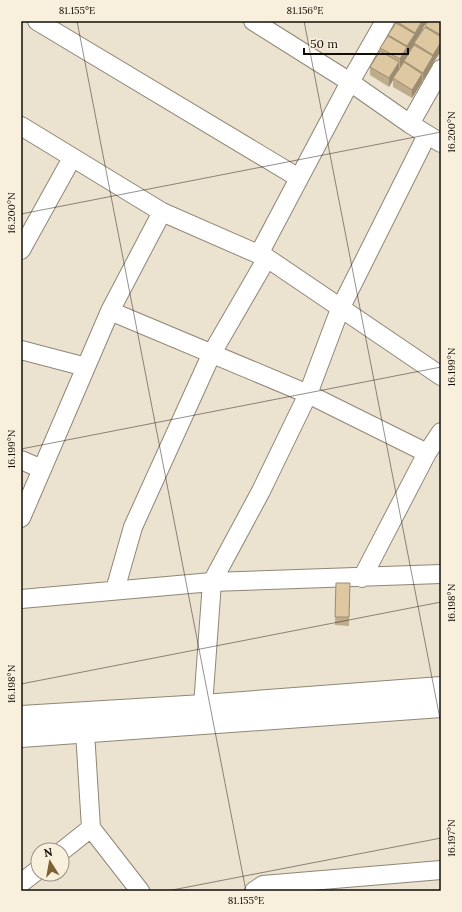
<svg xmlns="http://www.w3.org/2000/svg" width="462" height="912" font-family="Lora,serif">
	<rect width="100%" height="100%" fill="#ece2d0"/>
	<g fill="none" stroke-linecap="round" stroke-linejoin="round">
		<g stroke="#8f8676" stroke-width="20">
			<path id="minor" d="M37,21L299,178
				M253,21L350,82L410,124L441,143
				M410,124L441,69
				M21,126L162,212L267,258L441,376
				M162,212L110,311L308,394L427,453
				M21,250L72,158
				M259,254L350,82L385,21
				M21,350L86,367
				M21,460L42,469
				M21,518L110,311
				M362,578L427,453L441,432
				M115,590L133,527L212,353L267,258
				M21,599L212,582L441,574
				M203,706L212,582L261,491L308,394L340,309L427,135
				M85,732L91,828L140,891
				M62,851L91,828
				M21,883L38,870
				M254,891L263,885L441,870"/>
		</g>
		<g stroke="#8f8676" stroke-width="24">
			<path id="major" d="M21,717L203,706L441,688
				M21,736L441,706"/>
		</g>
		<use href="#minor" stroke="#fff" stroke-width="18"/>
		<use href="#major" stroke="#fff" stroke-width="22"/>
	</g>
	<path fill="#bfac8b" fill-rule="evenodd" d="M396,21H427L415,41V42L425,28V26L441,21V51L433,63V65L423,81H422V82L412,98L393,87V80L389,87L370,75V67L380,51V48L396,23ZM414,43V45L404,61V63L399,69V67L400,68L407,56V54V55Z
		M336,583H350L349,626L335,625Z"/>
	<path fill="#9b8c71" d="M423,21H427L423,28Z
		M423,21V29L415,41V33Z
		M415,34V43L407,55V46Z
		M441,42V51L433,63V55Z
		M407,47V56L400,68V59Z
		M433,56V65L423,81V73Z
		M399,62V71L393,78V80L389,87V78Z
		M422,74V82L412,98V90Z"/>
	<path fill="#dec8a2" stroke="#9b8c71" d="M396,21H422L415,33Z
		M428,21H441V35L425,26Z
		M396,23L415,34L407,46L388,35Z
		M425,27L441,37V42L433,55L414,43Z
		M388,36L407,47L400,59L380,48Z
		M414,45L433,56L423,73L404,61Z
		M380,51L399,62L389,78L370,67Z
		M404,62L422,74L412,90L393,78Z
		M336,583H350L349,617H335Z"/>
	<path fill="none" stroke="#110e08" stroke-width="1" stroke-opacity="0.45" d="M77,21L246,891M304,21L441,724M21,214L441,132M21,449L441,367M21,684L441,602M167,891L441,838"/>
	<rect width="462" height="912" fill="none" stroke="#f9efdd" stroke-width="44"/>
	<g transform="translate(50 862) rotate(349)"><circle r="19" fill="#f9efdd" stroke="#9c9588"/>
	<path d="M0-3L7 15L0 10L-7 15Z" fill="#7d6134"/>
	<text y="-6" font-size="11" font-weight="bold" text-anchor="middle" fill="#110e08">N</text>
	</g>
	<path d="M304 48v6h104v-6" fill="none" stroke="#110e08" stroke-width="2"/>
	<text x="310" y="48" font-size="12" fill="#110e08" stroke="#f9efdd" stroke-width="3" paint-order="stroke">50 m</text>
	<rect x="22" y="22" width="418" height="868" fill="none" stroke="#110e08" stroke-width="1.5"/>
	<g font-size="10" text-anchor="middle" fill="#110e08">
		<text x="77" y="14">81.155°E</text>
		<text x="305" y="14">81.156°E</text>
		<text transform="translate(451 132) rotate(-90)" y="4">16.200°N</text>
		<text transform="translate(11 213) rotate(-90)" y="4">16.200°N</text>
		<text transform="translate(451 367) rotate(-90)" y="4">16.199°N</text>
		<text transform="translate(11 449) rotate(-90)" y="4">16.199°N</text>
		<text transform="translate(451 603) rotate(-90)" y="4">16.198°N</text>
		<text transform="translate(11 684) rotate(-90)" y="4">16.198°N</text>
		<text transform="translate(451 838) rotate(-90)" y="4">16.197°N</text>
		<text x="246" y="904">81.155°E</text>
	</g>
</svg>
